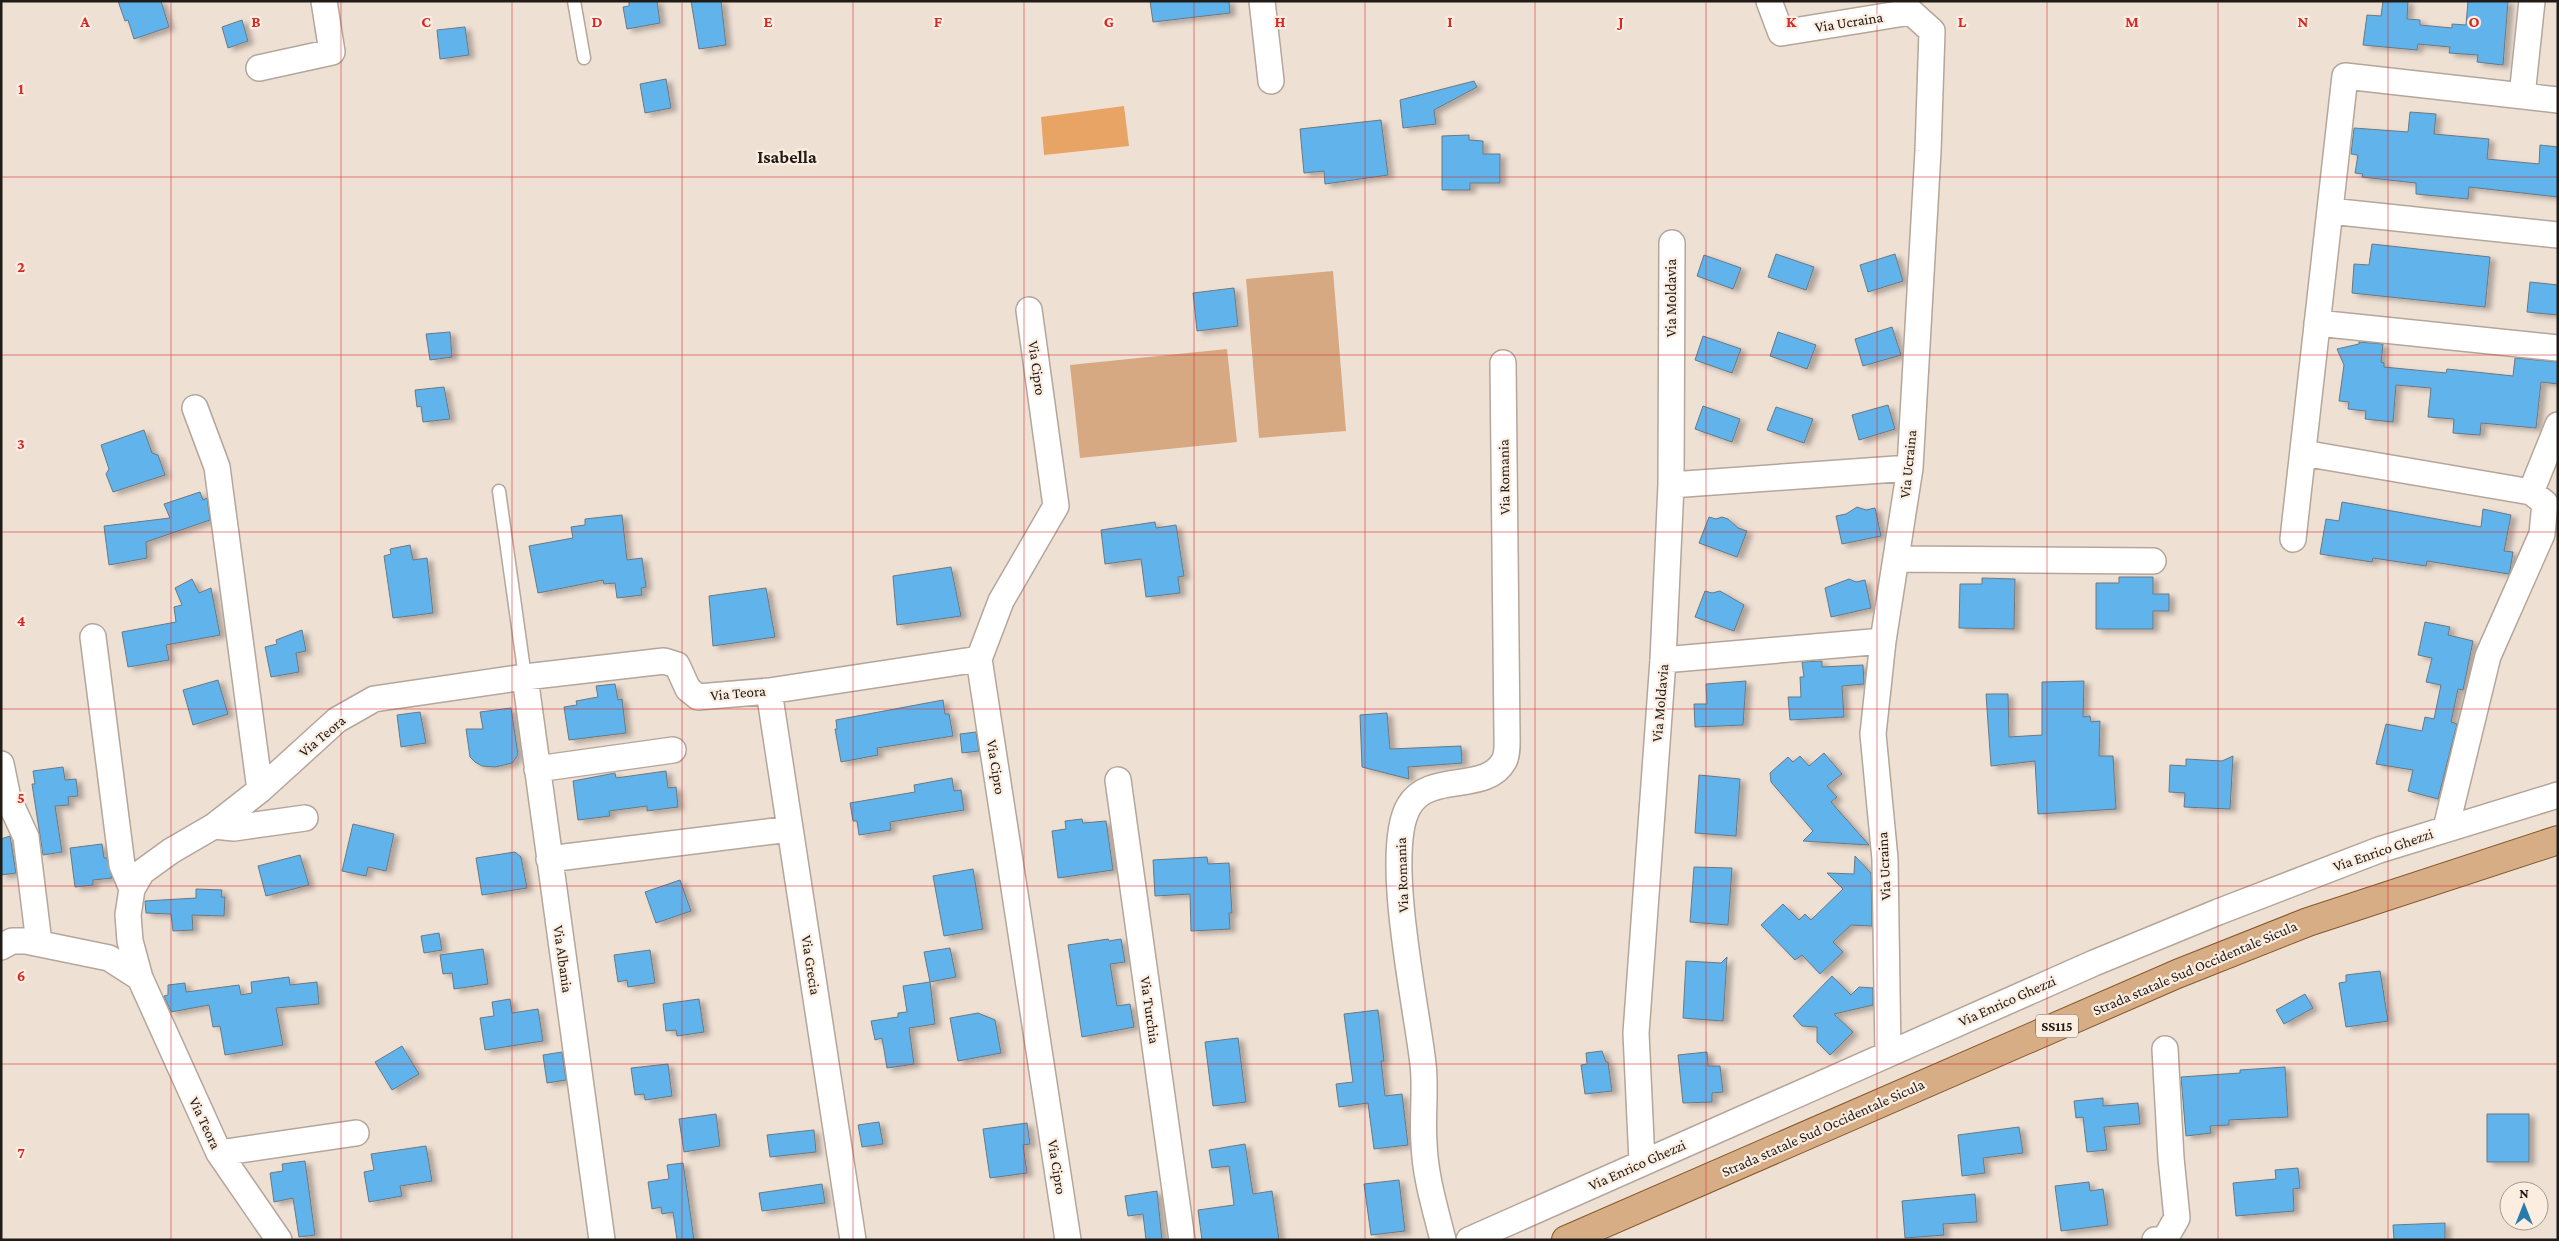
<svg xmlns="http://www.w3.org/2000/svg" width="2559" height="1241" font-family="'Crimson Pro',serif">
	<defs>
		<filter id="shadow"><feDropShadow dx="5.5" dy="3" stdDeviation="2.5" flood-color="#0004"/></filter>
	</defs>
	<rect width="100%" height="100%" fill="#efe0d4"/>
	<path fill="#d6a982" d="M1333,271L1346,431L1259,438L1246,279Z
		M1227,349L1237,442L1080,458L1070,365Z"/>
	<path fill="#e8a464" d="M1124,106L1129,146L1044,155L1041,117Z"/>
	<path fill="#61b4eb" stroke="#6a7882" filter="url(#shadow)" d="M118,1H161L169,27L134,39L128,20L125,21Z
		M629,1H657L660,23L627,29L623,7L629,6Z
		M691,1H721L726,45L699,49Z
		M1150,1H1229L1230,13L1153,22Z
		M2383,1H2408L2407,19L2420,20V25L2452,28V24L2466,25L2468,1H2508L2503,65L2477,62L2478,55L2449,53L2450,47L2418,44L2417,50L2363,45L2367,15L2381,16Z
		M242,20L248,41L228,48L222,27Z
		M465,27L469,55L440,59L437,30Z
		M666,79L671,108L645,113L640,84Z
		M1474,81L1477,87L1434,110L1436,124L1403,128L1400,100Z
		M2410,112L2436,114L2434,134L2489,139L2487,159L2539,164L2540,145L2558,147V197L2469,187L2468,199L2416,194V183L2362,177L2363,174L2355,173L2358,155L2351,154L2354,128L2408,132Z
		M1381,120L1388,175L1325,184L1324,171L1304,173L1300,129Z
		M1469,135V140L1483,141V154H1500V183H1470V190H1442V136Z
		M2372,244L2490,257L2485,307L2352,293L2354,264L2369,265Z
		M1776,254L1814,267L1806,290L1768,277Z
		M1895,254L1903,281L1868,292L1860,265Z
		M1704,255L1741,268L1733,289L1697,276Z
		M2530,282L2558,285V315L2527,312Z
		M1234,288L1238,326L1197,331L1193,293Z
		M1892,327L1901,355L1863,366L1855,339Z
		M450,332L452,357L430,360L426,334Z
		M1778,332L1816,345L1807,369L1770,356Z
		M1703,336L1741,349L1732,373L1695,360Z
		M2359,342L2383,344L2381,362L2384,363V367L2446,373L2447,369L2513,376L2515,358L2558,362V384L2541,382L2536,428L2481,423L2480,435L2453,433L2454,419L2428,417L2431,388L2396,385L2393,422L2365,419L2366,411L2348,409L2349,402L2339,401L2344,365L2337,349L2359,344Z
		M444,387L450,419L423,422L421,406L417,407L415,390Z
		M1888,405L1895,429L1859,440L1852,415Z
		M1703,406L1740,419L1732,442L1695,429Z
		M1776,407L1813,419L1804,443L1767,430Z
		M144,430L152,453L158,455L165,475L113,492L106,474L109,469L101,445Z
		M200,492L203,500L207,498L210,520L146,542L147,558L109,565L104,526L170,518L164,504Z
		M2342,502L2481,527L2483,509L2511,515L2504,551L2513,552L2510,570L2509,574L2427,561L2426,566L2373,558L2372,562L2320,554L2326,519L2339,521Z
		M1857,507L1866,510L1875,508L1881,536L1842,544L1836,516L1846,514Z
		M622,515L627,560L642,558L646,587L641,588L642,595L617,598L615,583L604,584L603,580L538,593L529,546L573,538L571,527L585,525V519Z
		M1709,517L1716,519L1722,517L1728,519L1738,528L1747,531L1737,557L1699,543Z
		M1155,522L1156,528L1176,525L1184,576L1178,577L1180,593L1146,597L1141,559L1105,564L1101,530Z
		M410,545L413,560L427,558L433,613L393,618L384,556L391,554L390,549Z
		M951,567L961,616L897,625L893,576Z
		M2119,577H2153V594H2169V611H2153V629H2096V583H2119Z
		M1982,578L2015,579L2014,629L1959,628L1960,584H1982Z
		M192,579L199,593L211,588L220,635L166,645L169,660L128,667L122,632L176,622L174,607L182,605L175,588Z
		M1849,579L1856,582L1865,580L1871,608L1831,617L1825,588Z
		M766,588L775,637L713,646L709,596Z
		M1705,591L1712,593L1720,591L1744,605L1734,631L1695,617Z
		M2425,622L2450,627L2448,635L2473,641L2463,690L2458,689L2451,722L2457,724L2438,799L2408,791L2413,770L2376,764L2386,724L2422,731L2425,717L2434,719L2441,685L2426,682L2432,658L2418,655Z
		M302,630L306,651L296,653L299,672L271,677L265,647L277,644L276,640Z
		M1822,661V667L1863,665L1864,684L1842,686L1844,717L1790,720L1788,697H1801L1800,677H1804L1802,662Z
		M218,680L228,714L193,725L183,690Z
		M1746,681L1743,725L1695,727L1694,704H1707L1706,684Z
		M2084,681L2083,717L2090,716L2091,722L2100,721L2099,756H2113L2116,809L2038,814L2035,761L1991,766L1986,694H2008L2009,737L2042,735V682Z
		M615,684L618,700L622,699L626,733L569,740L564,707L577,705L576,701L598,697L596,686Z
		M943,700L945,714H949L953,736L877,748L878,755L841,762L835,729H837L836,720Z
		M511,708L518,755L512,763L495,767L482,766L475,762L470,757L466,729H483L480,712Z
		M420,712L426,743L401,747L397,715Z
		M1387,713L1390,749L1461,746L1462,763L1408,767L1409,779L1362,767L1360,715Z
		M976,732L979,751L962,753L960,734Z
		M1824,753L1842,774L1827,786L1837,797L1831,802L1869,845L1803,841L1813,831L1771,782L1770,773L1788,757L1793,762L1800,756L1809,766Z
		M2233,756L2230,809L2184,807L2185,793L2169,792L2170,765L2186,766V759L2222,761Z
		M63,767L65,780L76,779L78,796L68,797L69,805L55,806L62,852L43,855L32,784H35L33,771Z
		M666,771L668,788L676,787L678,807L647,811V806L609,811L610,816L578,820L573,781L615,773L616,778Z
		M1699,775L1740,779L1736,836L1695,833Z
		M952,778L954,791L961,790L964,810L890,822L891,830L859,835L857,821H853L850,803L915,792L914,785Z
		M1082,819L1083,823L1106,821L1113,870L1058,878L1052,831L1066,829L1065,821Z
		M353,824L394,834L386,871L368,867L366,876L342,871Z
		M10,836L16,873L1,875V839Z
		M102,844L104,858H107L112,878L93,880V885L75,887L70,848Z
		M515,852L521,857L527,888L482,895L476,858Z
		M300,855L309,885L266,896L258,866Z
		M1855,856L1871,873L1872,926L1851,925L1833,942L1843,952L1820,974L1802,955L1795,960L1761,925L1783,904L1799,920L1805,914L1811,920L1843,889L1827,873L1854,874Z
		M1207,857L1208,864L1229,863L1232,913H1229L1230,929L1191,931L1190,894L1155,896L1153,860Z
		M1694,867L1732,868L1728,925L1690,922Z
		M973,869L983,929L944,936L933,876Z
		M680,880L691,911L656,923L645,892Z
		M196,889L222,890L221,897H225L224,916L192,915L193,930L173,931L171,914L146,913L145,901L196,898Z
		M439,933L442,950L424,953L421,936Z
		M1108,939L1109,941L1121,939L1125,962L1110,964L1117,1006L1130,1004L1134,1027L1082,1037L1068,945Z
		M950,948L956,977L930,982L924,952Z
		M483,949L488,984L454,989L452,973L443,974L440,955Z
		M650,950L655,983L628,987L627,980L618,982L614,955Z
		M1727,957L1723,1021L1683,1018L1686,961L1721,963Z
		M2380,971L2388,1021L2346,1027L2339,983L2346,982V975Z
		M1832,976L1851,995L1859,987L1873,988V1005L1834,1014L1853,1032L1830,1055L1817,1042V1027L1802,1026L1793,1016Z
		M289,977L290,985L317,982L319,1004L276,1008L283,1045L225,1055L220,1026L213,1027L209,1005L171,1012L164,996L168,995V985L185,983L186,992L239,985L241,995L252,993L251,982Z
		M930,982L935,1024L909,1028L914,1064L887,1068L882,1038L875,1040L871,1021L898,1017V1013L907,1012L903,986Z
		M2305,994L2313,1008L2284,1024L2276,1010Z
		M510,999L512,1013L538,1009L543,1041L485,1050L480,1018L494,1016L492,1002Z
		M699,999L704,1032L677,1036L676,1030L666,1031L663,1004Z
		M1378,1010L1384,1061H1381L1385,1096L1402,1094L1408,1145L1374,1149L1368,1103L1339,1107L1336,1084L1353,1082L1344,1014Z
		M978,1013L995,1020L1001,1053L958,1061L950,1018Z
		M1238,1038L1246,1102L1213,1106L1205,1042Z
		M402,1046L419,1074L392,1090L375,1062Z
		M1602,1051L1606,1062H1608L1612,1091L1585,1094L1581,1065L1587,1064L1586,1053Z
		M562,1052L566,1080L547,1083L543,1055Z
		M1707,1052L1708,1066H1720L1723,1092L1712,1093V1102L1683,1103L1678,1055Z
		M668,1064L672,1096L645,1100L644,1094L635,1095L631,1068Z
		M2285,1067L2288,1117L2229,1120V1125L2210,1126L2211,1133L2186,1136L2181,1077L2240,1073V1070Z
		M2103,1098V1106L2138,1103L2140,1124L2104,1127L2107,1150L2087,1152L2083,1117L2076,1118L2074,1101Z
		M716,1114L720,1146L684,1152L679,1119Z
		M2487,1114H2529V1162H2487Z
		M879,1122L883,1144L862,1147L858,1125Z
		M1027,1123L1030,1144L1023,1145L1027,1173L990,1178L983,1129Z
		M2019,1127L2023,1153L1983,1158L1985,1173L1962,1176L1958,1135Z
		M814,1130L816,1152L770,1157L767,1135Z
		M1245,1144L1253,1194L1272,1191L1279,1240H1202L1198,1210L1234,1205L1229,1166L1212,1168L1209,1150Z
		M426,1146L432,1181L400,1186L402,1196L369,1202L364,1172L374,1170L371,1154Z
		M305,1161L315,1235L299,1237L293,1198L274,1202L270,1173L283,1171L282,1164Z
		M683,1163L688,1197L694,1240H677L673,1212L662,1214L661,1207L652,1209L648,1182L669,1179L667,1165Z
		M2298,1168L2300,1188L2293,1189L2294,1211L2236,1216L2233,1183L2276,1179L2275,1170Z
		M1399,1180L1405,1231L1371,1235L1364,1184Z
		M2089,1182L2090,1191L2103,1189L2108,1225L2061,1231L2055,1186Z
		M822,1184L825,1203L762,1211L759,1193Z
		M1157,1191L1162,1240H1146L1143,1214L1128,1216L1125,1196Z
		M1975,1194L1977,1222L1943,1224L1944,1235L1905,1238L1902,1201Z
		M2445,1223V1240H2394L2393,1225Z"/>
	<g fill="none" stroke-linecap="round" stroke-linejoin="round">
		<g stroke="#b4a69a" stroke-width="15">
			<path id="lane" d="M574,1L584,58
				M499,491L525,677"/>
		</g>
		<g stroke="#b4a69a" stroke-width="28">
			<path id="street" d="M1262,1L1271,81
				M1769,1L1781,33L1911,12L1932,31L1928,151L1910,468L1883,641L1873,734L1885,859L1888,1054
				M259,68L332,52L324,1
				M2522,96L2532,1
				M2330,211L2558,235
				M1029,310L1056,506L1001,601L979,659L1068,1240
				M2317,323L2558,348
				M195,408L217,467L260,790
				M2303,453L2531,492L2545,503L2542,534L2488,656L2446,828
				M1671,485L1910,468
				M2531,492L2558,425
				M2293,539L2345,76L2558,100
				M1896,559L2153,561
				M93,637L122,865L132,889
				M1663,660L1883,641
				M525,677L602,1240
				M769,691L853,1240
				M1,764L8,798L26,837L39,943
				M537,769L673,750
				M1118,780L1182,1240
				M214,826L234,828L305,818
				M549,859L790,829
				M1,947L12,941H26L109,958L140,978
				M219,1153L356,1133
				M1642,1162L1636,1033L1663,660L1671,485L1672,243
				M279,1240L219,1153L140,978L130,941L128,915L132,889L142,872L171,851L214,826L260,790L337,720L374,699L525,677L664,661L677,665L688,689L698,697L769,691L979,659
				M1443,1240C1435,1208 1425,1176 1424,1143C1422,1117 1426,1090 1423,1064C1417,1008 1382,851 1409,806C1429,771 1486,794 1504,761C1508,754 1507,742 1507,735L1503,363
				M1469,1240L2094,963L2218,912L2379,850L2558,795
				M2155,1240L2165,1239L2177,1218L2171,1158L2165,1049"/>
		</g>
		<g stroke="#855729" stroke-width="30">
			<path id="primary" d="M1566,1240L2177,974L2308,922L2558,840"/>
		</g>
		<use href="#lane" stroke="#fff" stroke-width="12"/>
		<use href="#street" stroke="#fff" stroke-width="25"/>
		<use href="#primary" stroke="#d6ad85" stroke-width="28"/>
	</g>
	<path fill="none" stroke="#d62828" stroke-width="1" stroke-opacity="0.55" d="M171,1V1240M341,1V1240M512,1V1240M682,1V1240M853,1V1240M1024,1V1240M1194,1V1240M1365,1V1240M1535,1V1240M1706,1V1240M1877,1V1240M2047,1V1240M2218,1V1240M2388,1V1240M1,177H2558M1,355H2558M1,532H2558M1,709H2558M1,886H2558M1,1064H2558"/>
	<g text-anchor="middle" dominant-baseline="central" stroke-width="4.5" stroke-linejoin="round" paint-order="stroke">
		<rect fill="#fcede1" stroke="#625a54" stroke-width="1" x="2036" y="1014.5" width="42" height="23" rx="4"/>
		<g font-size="14" font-weight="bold" fill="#201b17">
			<text x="2057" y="1026">SS115</text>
		</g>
		<g font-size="15" fill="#201b17" stroke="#fcede1">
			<text transform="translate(1849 22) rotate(-9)">Via Ucraina</text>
			<text transform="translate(1671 298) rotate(-90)">Via Moldavia</text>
			<text transform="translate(1037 368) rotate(82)">Via Cipro</text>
			<text transform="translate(1908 464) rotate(-84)">Via Ucraina</text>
			<text transform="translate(1504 477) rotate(-91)">Via Romania</text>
			<text transform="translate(738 693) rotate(-5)">Via Teora</text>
			<text transform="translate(1660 703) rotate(-85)">Via Moldavia</text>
			<text transform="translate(322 736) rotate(-40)">Via Teora</text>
			<text transform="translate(996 767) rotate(81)">Via Cipro</text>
			<text transform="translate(2383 850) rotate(-19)">Via Enrico Ghezzi</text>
			<text transform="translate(1884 866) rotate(-93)">Via Ucraina</text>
			<text transform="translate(1402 875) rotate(-92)">Via Romania</text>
			<text transform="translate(563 959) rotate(82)">Via Albania</text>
			<text transform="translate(811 965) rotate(81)">Via Grecia</text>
			<text transform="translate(2195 968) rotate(-23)">Strada statale Sud Occidentale Sicula</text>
			<text transform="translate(2007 1001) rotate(-24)">Via Enrico Ghezzi</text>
			<text transform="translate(1150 1010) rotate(82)">Via Turchia</text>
			<text transform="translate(205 1123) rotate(65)">Via Teora</text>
			<text transform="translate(1823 1128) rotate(-24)">Strada statale Sud Occidentale Sicula</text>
			<text transform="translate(1637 1165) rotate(-24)">Via Enrico Ghezzi</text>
			<text transform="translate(1057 1167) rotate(81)">Via Cipro</text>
		</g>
		<g font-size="18" font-weight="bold" fill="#201b17" stroke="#fcede1">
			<text x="787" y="157">Isabella</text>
		</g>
	</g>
	<g font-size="16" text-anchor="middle" font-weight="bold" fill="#d62828" stroke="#fcede1" stroke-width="4.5" stroke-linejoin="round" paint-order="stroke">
		<text x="85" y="27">A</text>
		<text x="256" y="27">B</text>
		<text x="426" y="27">C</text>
		<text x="597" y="27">D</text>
		<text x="768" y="27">E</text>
		<text x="938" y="27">F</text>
		<text x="1109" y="27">G</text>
		<text x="1280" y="27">H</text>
		<text x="1450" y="27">I</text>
		<text x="1621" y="27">J</text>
		<text x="1791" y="27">K</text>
		<text x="1962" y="27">L</text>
		<text x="2132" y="27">M</text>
		<text x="2303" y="27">N</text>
		<text x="2474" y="27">O</text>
		<text x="21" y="94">1</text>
		<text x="21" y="272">2</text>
		<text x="21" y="449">3</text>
		<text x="21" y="626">4</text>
		<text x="21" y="803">5</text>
		<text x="21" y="981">6</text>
		<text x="21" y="1158">7</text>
	</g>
	<rect width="2559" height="1241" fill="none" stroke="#201b17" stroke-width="5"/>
	<g transform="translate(2524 1206)"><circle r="24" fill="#fcede1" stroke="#a49990"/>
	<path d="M0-4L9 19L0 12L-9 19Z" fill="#2a7bac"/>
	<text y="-8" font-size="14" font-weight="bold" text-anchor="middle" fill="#201b17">N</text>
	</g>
</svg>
